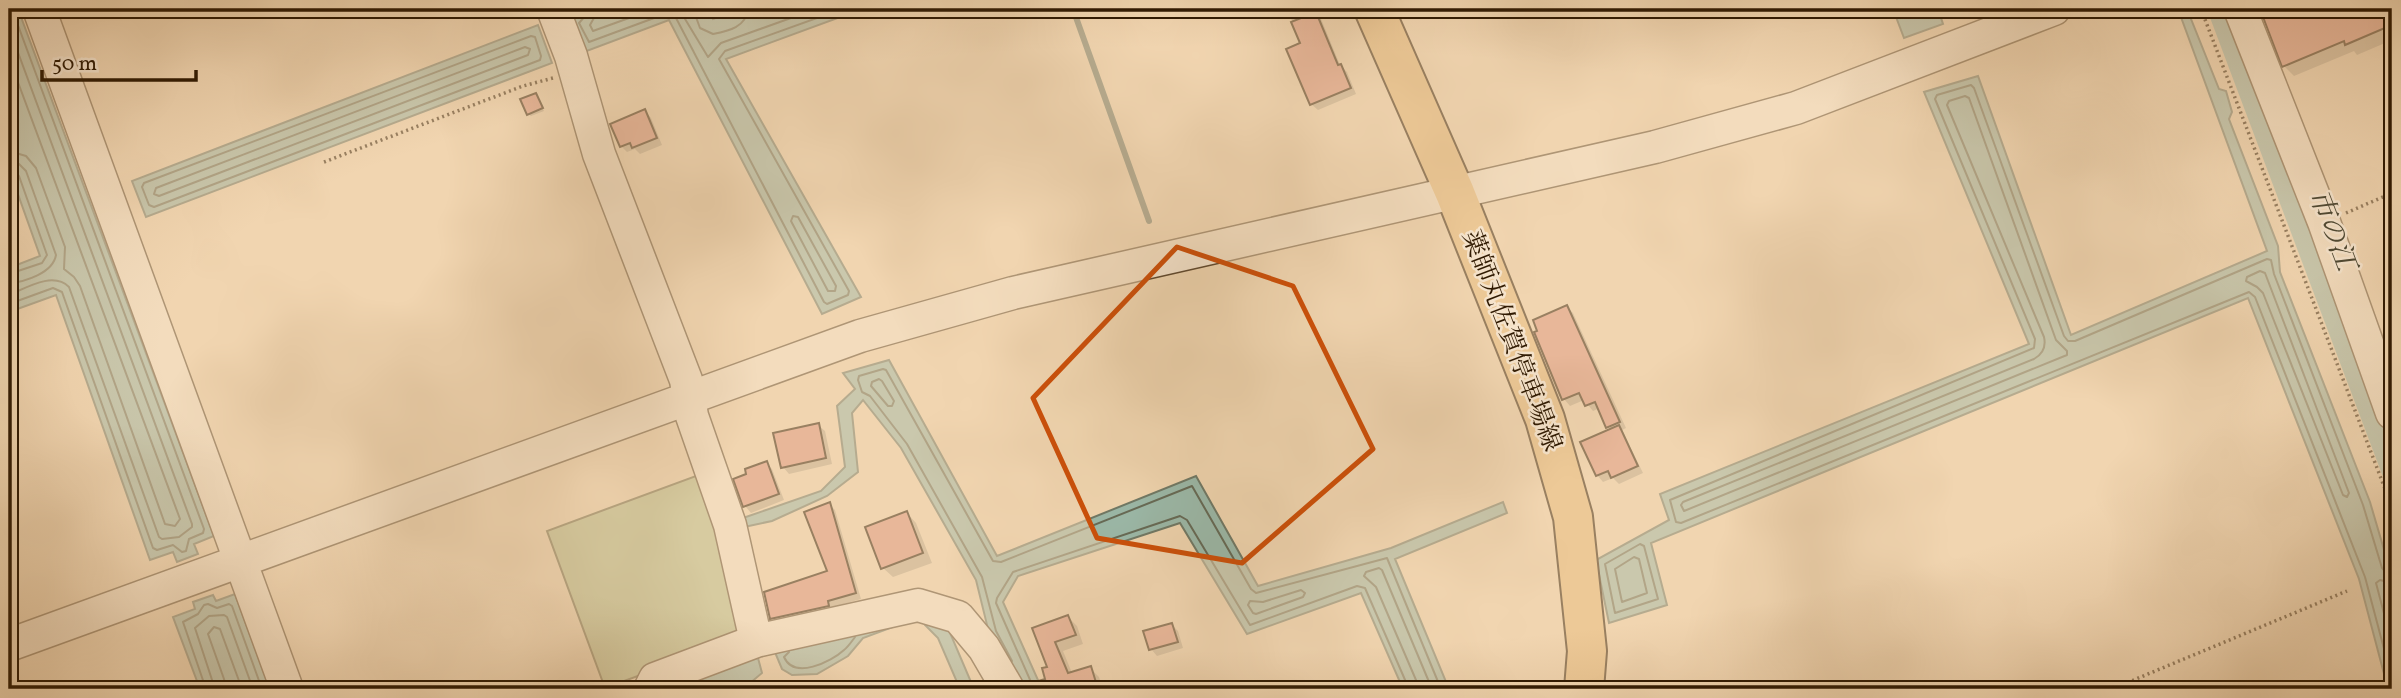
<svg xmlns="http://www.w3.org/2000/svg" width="2401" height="698" font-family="Vollkorn,'Noto Serif JP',serif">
	<rect width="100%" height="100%" fill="#f1d6b0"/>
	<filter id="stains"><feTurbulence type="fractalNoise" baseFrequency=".00286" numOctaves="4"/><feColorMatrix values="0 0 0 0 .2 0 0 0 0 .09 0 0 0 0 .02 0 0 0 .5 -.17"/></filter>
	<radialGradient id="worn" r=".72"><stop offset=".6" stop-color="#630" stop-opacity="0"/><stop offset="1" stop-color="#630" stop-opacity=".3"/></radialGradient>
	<path fill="#b9be8c" stroke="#746c47" stroke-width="2" d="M704,473L745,637L605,688L547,531Z"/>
	<path fill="#9bb9a9" stroke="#707966" stroke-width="2" d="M9,9H18L214,536L194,544L198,554L177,562L173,552L150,560L56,295L9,312V268L40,256L9,169Z
		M589,9H708L713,19L740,9H862L726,59L861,297L822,314L669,20L584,52L568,16Z
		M1893,9H1938L1943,24L1904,38Z
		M2178,9H2187L2219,89L2226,91L2232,112L2229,119L2278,246L2280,272L2370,502L2392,577V689H2388L2359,579L2248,298L1651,543L1667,605L1609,623L1596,560L1669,520L1660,494L2029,344L1924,92L1978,76L2071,335L2267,251Z
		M538,25L552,63L146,217L132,181Z
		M889,360L997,556L1196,476L1258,586L1391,548L1503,502L1507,513L1395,559L1449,689H1403L1361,593L1247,634L1180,523L1018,576L1003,602L1042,689H1019L989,633L976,580L901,448L863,400L852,413L858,472L827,496L772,521L744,527L743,518L821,491L845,467L837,406L855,389L843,373Z
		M235,594L270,689H200L173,617L195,609L193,602L213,595L216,601Z
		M928,614L945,621L974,689H960L938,638L925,625Z
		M906,622L863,638L848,656L817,674L792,675L782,669L774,650Z
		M758,658L762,673L743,689H664L737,660Z"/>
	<path fill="#0003" d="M1287,9H1317L1340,65L1347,72L1356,94L1318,110L1311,104L1302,44Z
		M2260,9H2392V40L2357,55L2354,51L2294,76L2284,66Z
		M536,95L544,111L531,116L528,114Z
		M645,111L651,118L662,145L640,154L635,149L627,152L621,146Z
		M1567,307L1573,313L1626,428L1622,430L1643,473L1619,484L1613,478L1603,482L1597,475L1611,430L1600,408L1593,411L1584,400L1570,406L1564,399L1536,333Z
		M818,425L825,431L832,464L789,474L783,467Z
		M766,463L772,469L784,500L751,513L745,506Z
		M829,504L835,510L861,599L833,607L834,612L777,624L772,618L829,573Z
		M907,513L916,523L932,563L893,577L883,568Z
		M1068,617L1077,626L1083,644L1063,651L1072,673L1090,668L1099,677L1103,689H1050L1044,670L1049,668L1035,629Z
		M1172,625L1178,631L1183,648L1157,656L1151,649Z"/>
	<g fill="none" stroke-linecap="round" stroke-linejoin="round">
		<path stroke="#666a56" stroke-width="2" d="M587,9L586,15L579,23L589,42L665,14L675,16L824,302L827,304L848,295L849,291L719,59L725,51L842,9
			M596,9L595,16L590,25L593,31L654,9
			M679,9L708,57L721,43L816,9
			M693,9L700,28L713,34C729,31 746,27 748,9
			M9,28L192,524V527L179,537L162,539L159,537L69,287C53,271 26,288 9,295
			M531,36L535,37L541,56L540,60L154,207L149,205L142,187L144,183Z
			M525,47L530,49L528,55L159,196L154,194L156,188Z
			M9,58L180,519L175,526L165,524L80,286L74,277L64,269L65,247L36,168L26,156L9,151
			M1965,96L1969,98L2056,340L2067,351V355L1684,511L1681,505L1683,502L2034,359C2043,354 2046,346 2044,337L1947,105L1949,101Z
			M9,162L19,164L26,171L56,255C53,273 25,282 9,283
			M9,170L15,171L19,176L47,255L42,263L9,274
			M793,216L798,217L836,286L835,291H828L791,221Z
			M2260,271L2265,273L2349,493L2347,497L2343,495L2263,293L2257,287L2246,281L2247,277Z
			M9,304L53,288L62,292L153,548L157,550L173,545L182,552L186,551L189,539L203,533L204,529L12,9
			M879,379L882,381L894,401L892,406H888L871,386L872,382Z
			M1640,544L1644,546L1658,599L1615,613L1605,564Z
			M1634,557L1639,559L1647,593L1622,602L1615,569Z
			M2392,574L2386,573L2382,568L2363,505L2274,274L2271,260L2267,259L2075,341H2068L2064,336L1974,88L1971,85L1937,95L1935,99L2035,339L2034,348L1670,500L1676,522L1681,523L2249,292L2255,297L2365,577L2392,679
			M2392,583L2380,580L2376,583L2392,644
			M1301,590L1305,593L1303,597L1256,614L1253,613L1248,605L1250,601L1263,602Z
			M789,652L784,657C794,680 831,662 844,650C848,647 852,641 855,637
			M1012,661L996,631L982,577L907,444L870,396L862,392L858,380L859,376L883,369L886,370L993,561L1001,562L1192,486L1251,589L1256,593L1387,558L1441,689
			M1031,682L996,603L997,598L1013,572L1180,516L1187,520L1250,625L1357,586L1365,588L1409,689
			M206,689L183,622L198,614L204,605L208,604L217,608L229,604L232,606L262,689
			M215,689L195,628L209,616L224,615L227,617L253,689
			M226,689L224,679L208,634L214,627L220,629L242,689
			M1418,689L1416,680L1376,587L1364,576L1366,572L1379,568L1382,570L1432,689"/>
		<path stroke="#707966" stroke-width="6" d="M1073,9L1149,221"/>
		<path stroke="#9bb9a9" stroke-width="21" d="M2218,9L2392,471"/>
	</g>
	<path fill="#de937d" stroke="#301a02" stroke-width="2" d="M2260,9H2387L2392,25L2345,45L2344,41L2282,67Z
		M1316,12L1338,65L1341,64L1351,88L1310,105L1286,49L1300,43L1291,22Z
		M536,93L543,108L527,115L520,99Z
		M645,109L657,138L632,148L630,143L620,147L610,124Z
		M1567,305L1620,422L1606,428L1595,402L1585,406L1579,393L1562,400L1534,332L1537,331L1533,320Z
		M819,423L826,458L781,468L773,433Z
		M1619,425L1638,466L1611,478L1608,471L1596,476L1580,442Z
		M767,461L779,494L743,507L733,479L746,474L745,469Z
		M830,502L856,593L828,601L829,606L770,619L764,592L827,571L804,512Z
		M907,511L923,553L881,569L865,527Z
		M1068,615L1076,635L1055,642L1068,673L1091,666L1098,689H1027L1026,685L1045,679L1042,668L1047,667L1032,628Z
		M1172,623L1178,642L1149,650L1143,631Z"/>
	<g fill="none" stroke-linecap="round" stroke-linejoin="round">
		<g stroke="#60492e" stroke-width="35">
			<path id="minor" d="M39,9L287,689
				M553,9L571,56L599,154L686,380L692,416L730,525L756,641
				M2240,9L2324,222L2392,413
				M9,645L860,336L1013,293L1655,147L1796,108L2054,9
				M650,689L655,679L756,641L918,605L958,617L984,648L1008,689"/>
		</g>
		<g stroke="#301a02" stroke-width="42">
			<path id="major" d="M1374,9L1455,193L1545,419L1573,517L1587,651L1584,689"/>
		</g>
		<path stroke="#301a02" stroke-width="3.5" stroke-dasharray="2 3.5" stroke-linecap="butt" d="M2201,9L2392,507
			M324,162L523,86L553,78
			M2346,213L2392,193
			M2112,689L2347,591"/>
		<use href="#minor" stroke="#f6e4cc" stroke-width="32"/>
		<use href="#major" stroke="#e8bb78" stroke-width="38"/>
	</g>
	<path d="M0 0H2401V698H0ZM1177,247L1293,286L1373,449L1242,563L1097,538L1033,398Z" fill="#f1d6b0" fill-opacity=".55" fill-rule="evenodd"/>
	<path fill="none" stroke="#cc500a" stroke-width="5" stroke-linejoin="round" d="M1177,247L1293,286L1373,449L1242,563L1097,538L1033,398Z"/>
	<g text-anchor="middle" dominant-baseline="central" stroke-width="5" stroke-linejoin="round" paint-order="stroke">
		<g font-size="26" fill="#301a02" stroke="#f6e4cc">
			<text transform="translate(1511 341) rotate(69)">薬師丸佐賀停車場線</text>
		</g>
		<g font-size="28" font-style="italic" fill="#504a34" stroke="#f6e4cc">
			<text transform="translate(2331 230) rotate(69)">市の江</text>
		</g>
	</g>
	<rect width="2401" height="698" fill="none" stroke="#f1d6b0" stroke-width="35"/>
	<rect x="10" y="10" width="2380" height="677" fill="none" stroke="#301a02" stroke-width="3.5"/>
	<rect x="18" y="18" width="2366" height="663" fill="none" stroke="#301a02" stroke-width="2"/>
	<path d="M42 70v10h154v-10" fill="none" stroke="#301a02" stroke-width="3.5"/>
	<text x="52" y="70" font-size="21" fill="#301a02" stroke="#f6e4cc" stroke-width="5" paint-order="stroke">50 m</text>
	<rect width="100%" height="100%" filter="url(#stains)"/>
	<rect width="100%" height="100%" fill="url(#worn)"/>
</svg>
